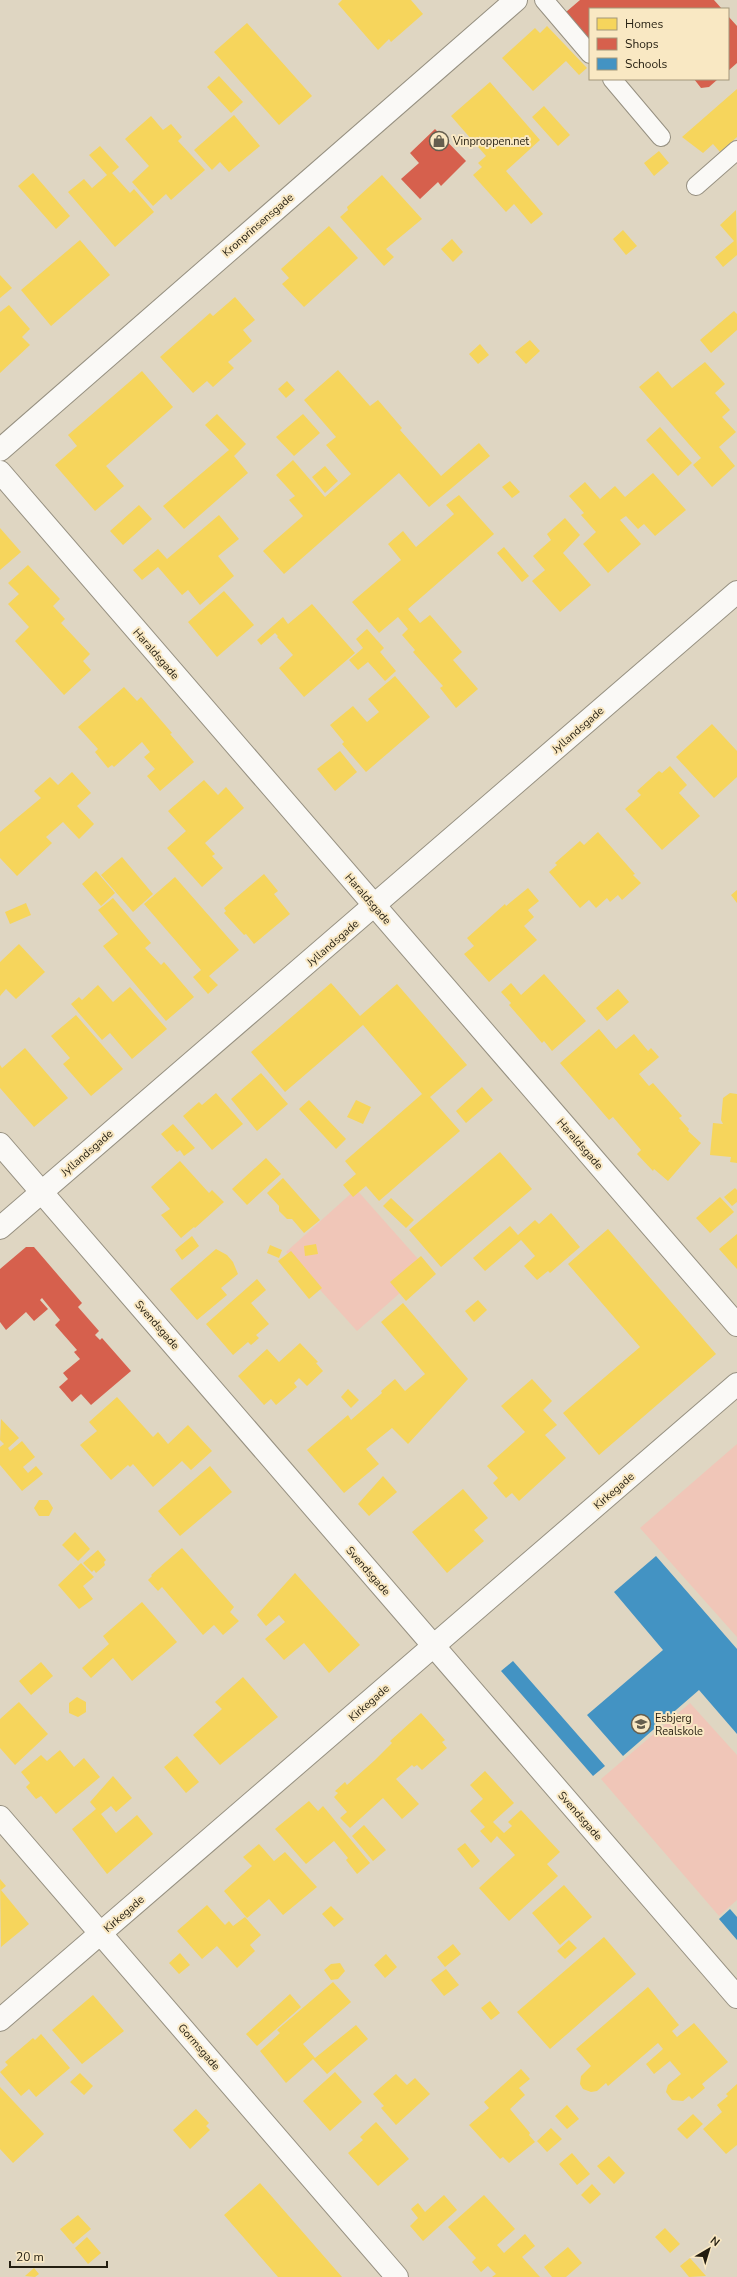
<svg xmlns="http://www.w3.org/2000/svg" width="737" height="2277" font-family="'Nunito Sans',sans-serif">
	<rect width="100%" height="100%" fill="#dfd6c2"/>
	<path fill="#f0c6b8" d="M356,1189L427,1269L357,1331L286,1252Z
		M737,1444V1637L640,1528Z
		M690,1703L737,1755V1900L719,1916L601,1779Z"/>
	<path fill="#f6d55c" d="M342,0H411L423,14L391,42L389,39L378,50L338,4Z
		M247,23L312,96L279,125L214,52Z
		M547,26L587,68L579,75L566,61L533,91L502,58L535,28L540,33Z
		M219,76L243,102L231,113L207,87Z
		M490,82L540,140L506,171L543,214L531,224L514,204L506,212L473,175L482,167L478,163L486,156L451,116Z
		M737,89V137L720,152L713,144L703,153L682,137Z
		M544,106L570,135L558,146L532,117Z
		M234,115L260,146L229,172L220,162L212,170L194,150Z
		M151,116L163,130L171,124L182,137L178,141L205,170L171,200L166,194L153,206L132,182L149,166L125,139Z
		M100,146L119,167L112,173L130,193L134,189L154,212L115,247L68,192L84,179L92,188L107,175L89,155Z
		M659,151L669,163L654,176L644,163Z
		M33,173L70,216L56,229L18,186Z
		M382,175L422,219L386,249L394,257L384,266L340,217L348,210L347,207Z
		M736,210L737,255L723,267L715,257L734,241L720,225Z
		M329,226L358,258L304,307L282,284L289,278L281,269Z
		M623,230L637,246L626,255L613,239Z
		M452,239L463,252L453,262L441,249Z
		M80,240L110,275L51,326L21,290Z
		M0,275L12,288L0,298Z
		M235,297L255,320L243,330L252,341L228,362L234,368L213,387L207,381L193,393L160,357L210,313L213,316Z
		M9,305L30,329L22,337L30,345L0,373V312Z
		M734,311L737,314V330L711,353L700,340Z
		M530,340L540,351L526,364L515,352Z
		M480,344L489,355L478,364L469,354Z
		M705,362L725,384L715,393L730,410L722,417L736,432L719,447L735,466L712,487L693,465L701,458L639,387L658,371L672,388Z
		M338,370L370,406L378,400L402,428L400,430L441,476L479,443L490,456L429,507L399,473L284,574L263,551L303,516L289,500L295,496L276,475L293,460L325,497L351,474L326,445L336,437L304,400Z
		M142,371L173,407L106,466L124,486L95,511L55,465L77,446L68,435Z
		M287,381L295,390L286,398L278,389Z
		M217,414L246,444L234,456L248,473L184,529L163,506L229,450L205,425Z
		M303,414L320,433L294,456L276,437Z
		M660,427L692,463L678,476L646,440Z
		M325,466L338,481L325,493L312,477Z
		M653,473L686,510L655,536L644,524L638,529L626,516L620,520L641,544L608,573L583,544L596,532L581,515L584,513L569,496L585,482L600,499L615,486L625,497Z
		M510,481L520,492L512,498L502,487Z
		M459,495L494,534L408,609L420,623L430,615L462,652L453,660L478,689L456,708L440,688L443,686L413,652L415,650L402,635L408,629L398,617L379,633L352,602L401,560L388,544L403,531L416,547L454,514L446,505Z
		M139,505L152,519L123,545L110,531Z
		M219,515L239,539L218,556L234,576L200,605L188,590L182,595L158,567L142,580L133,570L158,549L167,559Z
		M565,518L580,535L563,553L591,585L560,612L532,581L545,570L533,556L551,540L547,534Z
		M0,528L21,552L0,570Z
		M504,547L529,576L522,582L497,553Z
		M28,565L60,599L53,606L65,619L61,623L90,654L83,661L91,670L64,695L15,641L29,627L8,604L19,594L8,583Z
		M224,591L254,625L217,657L188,622Z
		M312,604L355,653L304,697L279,668L293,655L277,637L278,636L275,633L261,645L257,640L283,617L288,624Z
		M367,629L384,648L380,652L396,671L385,681L368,662L358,670L349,660L363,648L356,639Z
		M395,676L430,717L366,772L342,744L344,742L330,725L353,706L367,722L379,712L368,699Z
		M124,687L137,701L141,697L172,733L170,734L194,762L160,791L147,776L155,769L144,757L150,752L142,742L114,767L112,765L108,768L95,752L98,749L78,727Z
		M712,724L737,751V777L714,798L676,757Z
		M340,751L357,772L335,791L317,769Z
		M670,766L687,785L679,793L700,816L662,850L625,809L641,795L637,791L659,771L662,773Z
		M72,772L91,793L77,806L94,824L79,839L63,822L46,837L52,843L17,876L0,858V832L41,798L34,791L50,777L58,785Z
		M204,780L218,795L226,787L244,808L205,843L215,854L212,856L223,868L202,887L167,848L186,831L168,811Z
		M598,832L635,874L633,875L641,883L622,900L618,895L610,902L607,898L596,908L589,900L580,908L549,872L557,865L555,863L580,841L584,845Z
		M122,857L153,894L133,912L101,875Z
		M96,871L115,893L101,906L82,884Z
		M264,874L278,891L274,894L290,914L254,944L246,934L244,935L224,913L226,911L224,908Z
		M175,877L239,950L209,976L218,985L208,994L193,977L201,970L144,904Z
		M528,888L539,901L528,910L534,917L524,926L537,940L489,982L464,954L474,946L467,938L505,904L506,906Z
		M737,890V903L731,895Z
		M113,898L151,943L145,948L161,965L164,962L194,997L166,1021L103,946L118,934L98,910Z
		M26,903L31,915L10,924L5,912Z
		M19,944L45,972L16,999L6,989L0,996V962Z
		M544,974L586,1021L552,1051L544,1041L542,1043L509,1005L511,1003L501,992L511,983L521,995Z
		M331,983L360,1016L397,984L467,1065L430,1097L460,1131L379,1201L366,1186L353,1197L343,1185L356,1174L345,1161L422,1094L363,1025L285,1092L251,1052Z
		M98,985L113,1002L130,987L167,1029L132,1059L110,1033L102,1040L71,1004L79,997L82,1000Z
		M618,989L629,1002L607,1021L596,1008Z
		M76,1015L123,1069L91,1096L63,1064L70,1058L51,1036Z
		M599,1029L616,1049L634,1034L648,1051L651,1048L659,1057L639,1074L649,1086L653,1083L682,1116L679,1118L689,1129L688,1131L701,1143L668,1181L654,1169L653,1171L637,1154L641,1150L613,1117L609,1120L560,1063Z
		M25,1048L68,1098L34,1127L0,1088V1065L2,1068Z
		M261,1073L288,1104L257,1131L231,1099Z
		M482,1087L493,1100L466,1123L456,1111Z
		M216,1093L243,1124L212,1150L183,1116L199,1102L202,1105Z
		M730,1093L737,1094V1163L730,1162L731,1157L710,1155L713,1123L723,1124L721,1120L723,1098Z
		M309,1100L346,1139L336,1149L299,1109Z
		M356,1100L371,1107L363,1124L347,1117Z
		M173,1124L195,1148L184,1156L180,1150L177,1152L161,1134Z
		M500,1152L532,1189L441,1267L409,1230Z
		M266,1158L281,1174L247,1205L232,1189Z
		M180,1161L209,1193L212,1190L224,1202L195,1228L194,1227L181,1238L161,1215L170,1209L151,1187Z
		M283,1178L320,1220L304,1233L292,1219H287L279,1211V1206L267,1193Z
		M735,1188L737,1190V1202L732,1206L724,1197Z
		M720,1197L734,1212L710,1233L696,1218Z
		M391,1198L414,1220L406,1228L383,1206Z
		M551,1213L580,1247L550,1273L548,1271L537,1280L524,1266L535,1256L521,1240L485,1271L473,1258L510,1226L518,1235L535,1220L539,1224Z
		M608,1229L716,1354L599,1455L563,1413L640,1347L568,1264Z
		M737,1234V1269L719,1249Z
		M192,1236L199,1246L182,1260L175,1250Z
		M316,1244L318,1254L305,1256L304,1246Z
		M270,1245L282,1250L279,1258L267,1253Z
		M216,1249L227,1255L233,1262L238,1274L221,1288L227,1295L197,1320L170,1289Z
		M291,1251L322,1288L309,1299L278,1261Z
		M421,1256L436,1274L406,1301L390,1282Z
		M257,1279L266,1290L251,1303L269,1324L256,1335L259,1338L251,1345L248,1342L233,1355L206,1324Z
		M478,1300L487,1310L474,1322L465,1311Z
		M403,1303L468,1379L408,1444L392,1428L366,1449L379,1464L344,1493L307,1450L348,1415L351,1420L382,1393L381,1391L395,1379L405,1391L425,1374L381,1322Z
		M300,1343L318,1362L316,1363L323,1371L307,1386L299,1378L294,1383L297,1387L276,1405L271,1399L264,1405L238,1376L267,1349L279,1362Z
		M532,1379L552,1401L543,1410L557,1425L545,1435L566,1458L519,1501L512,1493L506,1498L493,1483L498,1478L487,1466L525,1432L501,1406Z
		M348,1389L359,1400L351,1408L341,1397Z
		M117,1397L153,1437L158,1432L168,1444L188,1425L212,1451L191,1470L182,1461L153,1487L133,1464L130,1467L128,1465L111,1480L80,1445L97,1431L89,1422Z
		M1,1419L19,1438L8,1448L10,1451L22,1441L35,1457L23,1467L28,1473L36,1466L43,1474L22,1491L0,1465V1447L4,1444L0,1440Z
		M210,1466L232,1492L180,1536L158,1511Z
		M383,1476L397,1492L369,1516L358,1504Z
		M463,1489L488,1518L474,1530L484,1541L447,1573L412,1532Z
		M39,1500H48L53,1508L49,1516H39L34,1508Z
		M75,1532L90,1549L78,1561L62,1545Z
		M182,1548L234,1607L230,1612L239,1621L223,1635L214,1625L203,1635L162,1587L158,1591L148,1580L152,1576L151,1575Z
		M98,1550L106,1560L104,1562L105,1565L96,1573L94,1570L92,1572L83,1563Z
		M81,1563L94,1577L83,1586L93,1599L79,1609L58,1585Z
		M295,1573L360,1645L329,1673L304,1643L284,1660L265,1639L285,1622L279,1615L266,1626L257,1615Z
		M142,1602L177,1642L132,1681L113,1658L91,1678L82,1668L109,1644L103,1636Z
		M41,1662L53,1676L31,1695L19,1681Z
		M243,1677L278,1717L220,1765L193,1735L222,1709L215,1702Z
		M77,1697L86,1702V1712L78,1717L69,1713V1703Z
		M19,1702L48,1734L15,1765L0,1748V1719Z
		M421,1713L445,1740L442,1742L447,1748L422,1770L417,1765L414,1767L412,1765L396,1779L419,1804L402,1819L383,1798L350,1828L340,1818L347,1812L334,1797L338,1793L335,1791L345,1782L347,1785L375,1760L392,1743L390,1741Z
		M60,1750L74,1767L84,1758L100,1777L56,1814L41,1796L36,1799L26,1787L30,1783L21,1772L41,1755L47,1761Z
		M177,1756L199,1782L186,1793L164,1767Z
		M485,1771L514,1803L493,1822L504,1833L512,1826L508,1822L521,1810L560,1852L547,1864L558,1876L509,1921L479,1888L515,1855L497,1836L491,1843L480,1831L485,1827L470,1811L483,1799L470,1785Z
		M113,1776L132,1798L116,1812L111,1806L101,1814L116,1833L137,1815L153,1834L107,1874L72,1829L96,1809L90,1802Z
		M309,1801L318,1811L323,1806L370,1863L357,1874L346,1860L348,1858L334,1841L306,1864L275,1829Z
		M364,1825L386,1850L373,1861L352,1836Z
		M465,1843L480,1861L472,1868L457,1849Z
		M259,1844L274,1861L285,1852L317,1887L283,1915L269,1899L247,1918L224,1891L252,1866L243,1857Z
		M0,1879L6,1886L1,1890L29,1924L1,1947Z
		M564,1885L592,1917L560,1945L532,1913Z
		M207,1905L225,1925L229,1921L233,1926L245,1917L261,1935L250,1945L255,1951L237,1968L217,1946L202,1959L177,1931Z
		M331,1906L344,1919L334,1927L322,1914Z
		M604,1937L636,1974L550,2049L517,2012Z
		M569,1940L577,1948L565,1959L557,1951Z
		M453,1944L461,1954L445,1967L437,1957Z
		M180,1953L190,1965L179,1974L169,1963Z
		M386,1954L397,1967L385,1978L374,1965Z
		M340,1963L345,1971L338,1979L331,1980L324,1970L331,1964Z
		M446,1969L459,1985L444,1996L431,1980Z
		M333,1982L351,2002L303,2044L315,2058L356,2025L368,2039L327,2074L313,2059L286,2083L260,2051L280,2033L277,2030Z
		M648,1987L679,2025L672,2031L677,2037L694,2023L728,2062L702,2084L705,2088L692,2099L689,2096L683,2101L672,2100L666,2092L668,2085L681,2074L670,2061L654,2074L646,2064L663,2049L658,2043L608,2086L606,2083L597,2091L591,2092L583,2089L580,2084L581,2076L591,2066L576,2049Z
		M290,1994L301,2007L257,2046L246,2034Z
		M93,1995L124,2031L82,2064L52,2030Z
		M490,2001L500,2013L491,2020L481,2008Z
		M41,2034L70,2068L36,2097L29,2089L21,2096L0,2072L8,2065L5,2062L33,2038L35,2040Z
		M521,2069L530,2079L519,2088L525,2095L510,2109L530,2133L529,2135L535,2142L509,2163L503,2157L500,2159L469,2125L489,2108L484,2102Z
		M335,2072L362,2102L330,2131L303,2101Z
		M80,2073L93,2086L84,2095L70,2082Z
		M396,2074L407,2085L415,2078L430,2094L396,2125L381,2108L384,2106L373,2094Z
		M737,2084V2145L726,2154L703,2129L722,2112L717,2105L728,2096L726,2094Z
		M0,2087L44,2134L13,2163L0,2149Z
		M567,2105L579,2119L567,2129L555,2116Z
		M196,2109L209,2123L206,2126L210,2130L190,2149L173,2130Z
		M693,2114L703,2124L687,2139L677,2129Z
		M376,2122L409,2159L378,2186L348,2153L363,2140L360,2137Z
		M551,2128L562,2139L547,2152L537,2141Z
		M572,2153L590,2174L577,2185L559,2164Z
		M609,2156L625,2173L614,2184L597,2166Z
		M260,2183L342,2277H278L224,2215Z
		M592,2184L601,2194L590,2204L581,2195Z
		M444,2195L457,2210L423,2241L410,2226L418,2218L411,2209L418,2203L425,2212Z
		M484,2195L515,2229L497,2245L504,2253L525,2234L535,2246L522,2257L540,2277H492L496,2274L488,2266L481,2272L472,2262L476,2258L448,2227Z
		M78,2215L91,2229L73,2244L60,2229Z
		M665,2228L680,2244L670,2253L655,2237Z
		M87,2237L101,2253L88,2264L75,2248Z
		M568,2247L582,2263L566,2277H552L544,2267Z
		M690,2258L706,2276L689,2277L680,2266Z
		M34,2268L39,2274L35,2277L25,2276Z"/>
	<path fill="#d6604d" d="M580,0H714L722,9H590V40L566,12Z
		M728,16L737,26V63L728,71Z
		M694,79H718L709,87L701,88Z
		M435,129L466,161L441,186L438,182L420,199L401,179L419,163L410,153Z
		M26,1247H34L82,1303L78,1307L99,1331L95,1335L100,1340L102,1338L131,1371L91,1405L81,1394L72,1402L59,1387L68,1379L63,1373L80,1359L74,1352L77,1350L55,1325L60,1320L42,1298L40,1300L48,1309L34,1321L26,1312L6,1330L0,1322V1269Z"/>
	<path fill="#4393c3" d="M656,1556L737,1649V1734L699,1690L623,1756L587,1715L663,1650L614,1592Z
		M513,1661L605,1766L593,1776L501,1671Z
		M730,1909L737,1917V1940L719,1919Z"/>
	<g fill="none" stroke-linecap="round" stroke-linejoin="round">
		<g stroke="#969081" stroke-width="20">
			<path id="lane" d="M544,0L590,54
				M612,79L661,137
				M696,186L737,150"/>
		</g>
		<g stroke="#969081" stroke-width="24">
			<path id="street" d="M0,450L516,0
				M0,472L737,1325
				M0,1144L737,1997
				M0,1228L737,592
				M0,1817L397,2277
				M0,2020L737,1384"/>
		</g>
		<use href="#lane" stroke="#faf9f6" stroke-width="18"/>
		<use href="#street" stroke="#faf9f6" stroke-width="22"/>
	</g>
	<defs>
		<g id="shop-ring" transform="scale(1)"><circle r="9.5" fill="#f9e8c3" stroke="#655e4e" stroke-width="1.5"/><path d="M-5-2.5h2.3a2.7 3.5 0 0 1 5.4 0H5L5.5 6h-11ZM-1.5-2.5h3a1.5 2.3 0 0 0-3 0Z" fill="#655e4e"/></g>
		<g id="school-ring" transform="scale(1)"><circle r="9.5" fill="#f9e8c3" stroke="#655e4e" stroke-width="1.5"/><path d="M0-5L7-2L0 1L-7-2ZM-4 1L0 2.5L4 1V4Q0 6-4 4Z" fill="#655e4e"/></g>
	</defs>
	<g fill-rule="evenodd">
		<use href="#shop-ring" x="439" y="141"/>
		<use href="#school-ring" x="641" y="1724"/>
	</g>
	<g text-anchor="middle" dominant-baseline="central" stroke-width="4" stroke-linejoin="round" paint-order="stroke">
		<g font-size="11" fill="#241e10" stroke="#f9e8c3" text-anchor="start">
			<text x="453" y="141">Vinproppen.net</text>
			<text x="655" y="1718">Esbjerg<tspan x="655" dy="13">Realskole</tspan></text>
		</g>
		<g font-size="11" fill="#241e10" stroke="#f9e8c3">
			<text transform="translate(258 225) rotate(-41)">Kronprinsensgade</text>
			<text transform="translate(156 654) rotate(49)">Haraldsgade</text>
			<text transform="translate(578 730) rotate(-41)">Jyllandsgade</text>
			<text transform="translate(368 899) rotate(49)">Haraldsgade</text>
			<text transform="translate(333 943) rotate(-41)">Jyllandsgade</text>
			<text transform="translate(580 1144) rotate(49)">Haraldsgade</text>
			<text transform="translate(87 1153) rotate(-41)">Jyllandsgade</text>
			<text transform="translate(157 1325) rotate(49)">Svendsgade</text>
			<text transform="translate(614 1491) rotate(-41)">Kirkegade</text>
			<text transform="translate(368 1571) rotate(49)">Svendsgade</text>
			<text transform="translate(369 1703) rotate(-41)">Kirkegade</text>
			<text transform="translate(580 1816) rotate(49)">Svendsgade</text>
			<text transform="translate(124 1914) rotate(-41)">Kirkegade</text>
			<text transform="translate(199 2047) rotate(49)">Gormsgade</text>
		</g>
	</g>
	<rect x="589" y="8" width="140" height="72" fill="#f9e8c3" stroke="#a4977b"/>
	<rect x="597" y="18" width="20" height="12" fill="#f6d55c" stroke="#a4977b"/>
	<text x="625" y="28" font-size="12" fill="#241e10">Homes</text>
	<rect x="597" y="38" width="20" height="12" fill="#d6604d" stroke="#a4977b"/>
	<text x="625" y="48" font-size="12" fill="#241e10">Shops</text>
	<rect x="597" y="58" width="20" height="12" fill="#4393c3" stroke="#a4977b"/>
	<text x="625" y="68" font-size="12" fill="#241e10">Schools</text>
	<g transform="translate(709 2249) rotate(38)" stroke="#f9e8c3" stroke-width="3" paint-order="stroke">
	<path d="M0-3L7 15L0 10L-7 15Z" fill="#241e10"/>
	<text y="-6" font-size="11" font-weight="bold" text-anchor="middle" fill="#241e10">N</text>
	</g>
	<path d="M10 2261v6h97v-6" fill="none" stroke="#241e10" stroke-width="2"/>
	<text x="16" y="2261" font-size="12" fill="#241e10" stroke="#f9e8c3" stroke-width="3" paint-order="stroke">20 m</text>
</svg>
